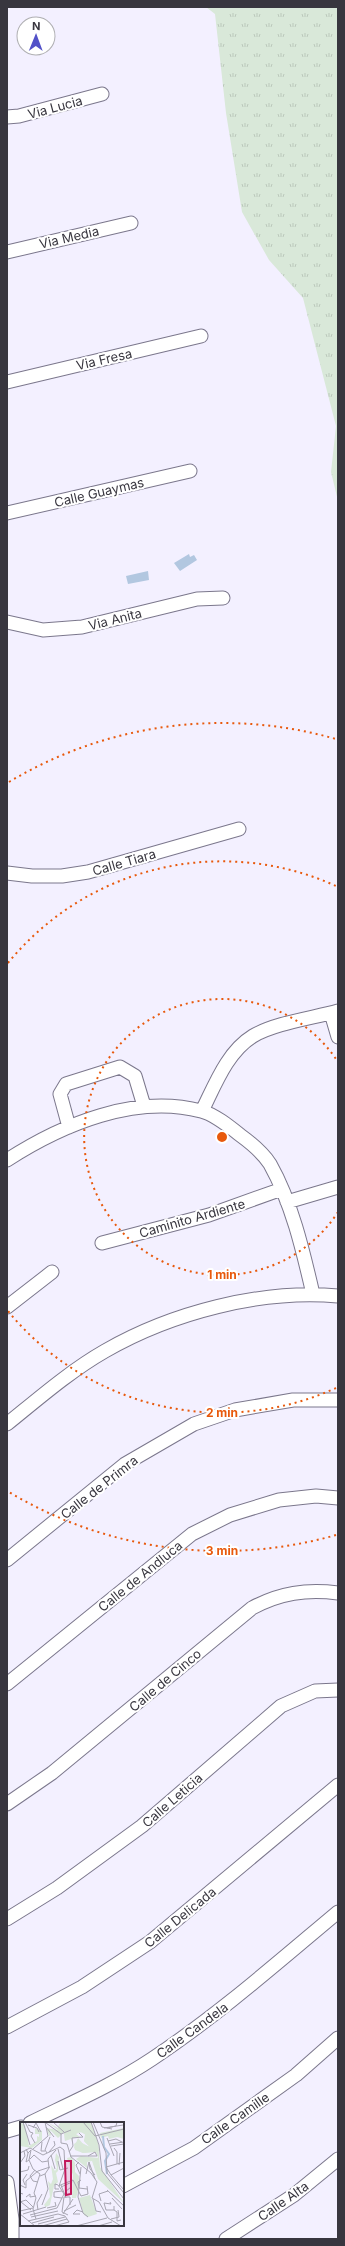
<svg xmlns="http://www.w3.org/2000/svg" width="345" height="2246" font-family="Inter,sans-serif">
	<defs>
		<pattern id="grass-tufts" width="24" height="20" patternUnits="userSpaceOnUse"><rect width="24" height="20" fill="#d9e8d9"/><path d="M3 7l-1-3M5 7V3M7 7l1-3M15 17l-1-3M17 17v-4M19 17l1-3" fill="none" stroke="#bbc8bb"/></pattern>
	</defs>
	<rect width="100%" height="100%" fill="#f3f0ff"/>
	<path fill="url(#grass-tufts)" d="M206,7H338V501L331,472L336,426L303,298L269,260L242,212L226,113L215,14Z"/>
	<path fill="#b2c7e0" d="M189,554L190,557L194,555L197,560L180,571L174,563Z
		M148,571L149,580L128,584L126,576Z"/>
	<g fill="none" stroke-linecap="round" stroke-linejoin="round">
		<g stroke="#7b778c" stroke-width="15">
			<path id="minor" d="M7,117L19,116L102,94
				M7,252L131,223
				M7,382L201,336
				M7,513L190,471
				M7,622L43,630L82,627L197,599L223,598
				M7,873L32,876H62L88,872L239,829
				M331,1013L338,1037
				M202,1111C215,1085 227,1052 253,1036C275,1023 313,1018 338,1011
				M69,1127L60,1094L66,1084L120,1067L135,1076L144,1106
				M7,1160C63,1124 135,1094 201,1111C214,1114 230,1127 240,1135C251,1143 263,1153 270,1164C292,1203 303,1251 313,1294
				M287,1202L338,1187
				M102,1243L209,1215L282,1189
				M7,1307L52,1272
				M7,1424C38,1399 70,1371 105,1351C171,1313 261,1289 338,1296
				M7,1560L125,1464L194,1424L235,1410L293,1400H338
				M7,1684L192,1534L230,1515L279,1500L316,1496L338,1498
				M7,1804L52,1773L252,1608C280,1593 306,1589 338,1593
				M7,1919L57,1888L142,1826L281,1706L315,1691L338,1690
				M7,2027L82,1987L150,1942L338,1785
				M30,2123C71,2103 113,2085 152,2059C218,2015 277,1963 338,1912
				M7,2131L21,2127
				M7,2182L12,2219V2239
				M123,2186L194,2148L296,2075L338,2038
				M226,2239L294,2195L338,2159"/>
		</g>
		<use href="#minor" stroke="#fff" stroke-width="13"/>
	</g>
	<g fill="none" stroke="#e8590c" stroke-width="2" stroke-dasharray="2 4">
		<path d="M338 1212A138 138 0 1 1 338 1062"/>
		<path d="M336 1388A276 276 0 0 1 8 1311M8 963A276 276 0 0 1 336 886"/>
		<path d="M336 1535A414 414 0 0 1 9 1492M9 782A414 414 0 0 1 336 739"/>
	</g>
	<g text-anchor="middle" dominant-baseline="central" stroke-width="4" stroke-linejoin="round" paint-order="stroke">
		<g font-size="13" fill="#38363f" stroke="#fff">
			<text transform="translate(55 107) rotate(-15)">Via Lucia</text>
			<text transform="translate(69 237) rotate(-13)">Via Media</text>
			<text transform="translate(104 359) rotate(-13)">Via Fresa</text>
			<text transform="translate(99 492) rotate(-13)">Calle Guaymas</text>
			<text transform="translate(115 619) rotate(-14)">Via Anita</text>
			<text transform="translate(124 862) rotate(-16)">Calle Tiara</text>
			<text transform="translate(192 1218) rotate(-16)">Caminito Ardiente</text>
			<text transform="translate(99 1487) rotate(-38)">Calle de Primra</text>
			<text transform="translate(140 1576) rotate(-39)">Calle de Andluca</text>
			<text transform="translate(165 1680) rotate(-40)">Calle de Cinco</text>
			<text transform="translate(172 1800) rotate(-41)">Calle Leticia</text>
			<text transform="translate(180 1917) rotate(-39)">Calle Delicada</text>
			<text transform="translate(192 2030) rotate(-36)">Calle Candela</text>
			<text transform="translate(235 2118) rotate(-35)">Calle Camille</text>
			<text transform="translate(283 2201) rotate(-35)">Calle Alta</text>
		</g>
	</g>
	<g transform="translate(20 2122)">
		<rect width="104" height="104" fill="#f3f0ff"/>
		<path d="M0,0L5,3L9,24L17,19V14L19,15V12H15V6L22,9V18L12,26L0,24ZM27,0L38,6L41,0H71L78,21L80,45L104,81L78,57L72,39L67,40V46L56,37L61,34L78,36L76,30L63,31L54,26L58,16L64,23L70,25L64,19L65,12L61,10L56,12L60,15L52,16V20L51,17L45,19L44,10L38,16L30,8L31,12L30,15L26,6L38,8ZM36,31L39,35L38,49L36,51L38,60L34,64L30,83L26,85L24,83L30,75L28,59L31,62L33,57L31,43L35,49L37,46L35,38ZM51,35L55,41V50L59,54L58,69L56,76H52L53,53L47,36Z" fill="#d9e8d9"/>
		<path d="M41,0H63L78,21L79,29L63,31L55,28L54,22L58,19L70,25L64,19L66,13L61,10L49,13L45,19L44,10L38,4ZM104,6V17L97,15L89,17L88,14L81,16L80,11ZM70,73L77,92L68,95L64,93L59,76Z" fill="#d9e8d9"/>
		<path fill="none" stroke="#b2c7e0" stroke-width="2" d="M83,14L84,25L89,32L85,39L87,52"/>
		<path fill="none" stroke="#a8a6b2" stroke-width="1" d="M3,0L10,23M5,0L10,10L13,11L11,14L15,21M33,0L44,10M63,0L75,14L104,7M71,0L79,23L82,49L104,77M73,0L86,31L87,51L104,71M80,0L82,5L92,7M26,1L41,12M8,3L17,6L19,10M26,5L34,15M13,6L16,1L21,10M84,6L103,3M87,6L96,4L97,0M87,16L94,34M88,19L96,17L102,20M22,20L21,29H25M41,21V12L51,8M41,21L47,22L51,35L71,51L77,60L72,76L79,80L88,96L101,104M90,22L104,20M91,24L104,22M94,26L97,30V42M6,27L8,31L11,28L9,38L13,47L20,52L14,71L16,76L13,87L16,97M13,27L28,14L25,0M38,27L43,47M29,30L35,23L34,19M49,30L53,24L52,16L63,15L59,11M0,31L10,26L23,33L40,25M8,31L6,40L9,38M27,31L25,28L30,15M31,33L35,47M50,34H77M68,34L75,30L77,34M10,37L14,33L22,40L28,39M38,39L40,48L48,46M59,40L56,43L60,52M69,40L75,57M69,40L70,47L75,53M104,40L86,45L91,53L104,46M0,41L5,34L4,29M99,43L100,31M61,45L58,75L63,91L68,95M15,48L10,54L13,59L18,60M0,50L8,48L9,44M66,52L69,40M91,53L104,68M20,54L25,52L29,46L28,37L36,28M61,58L58,60L59,66L67,67M0,59V71L3,72M0,63L6,66V59L18,49L30,45M5,63L3,58L7,52M38,63L35,62V67H39M41,63L46,76M38,64L53,58L61,74L68,72L67,64M41,65L52,60M87,68L104,84M42,69L34,70V75L42,76M45,70L51,65L52,58M6,75L10,72V75L16,74M44,75L42,90L48,93M44,75H50V83M92,76L102,87M73,77L76,89L81,90M81,79L79,72L88,69M0,80L6,78L13,85M1,80L11,88M90,80L91,82L84,81L86,88H94V84M22,83L28,67L25,52M27,86L36,84L35,80M37,86L44,72L39,64L45,47L44,28L40,25M18,88L17,81L22,72M94,88L97,90V99L101,98M0,89L13,86M44,89L56,83M0,92L15,104M3,92L26,85M43,92L53,77M60,92H53L57,88L63,90M10,93L37,86M11,95L38,89M91,97L99,95L98,88M8,99L38,92L45,94L49,100M12,101L34,95M18,102L45,95M22,104L47,97M34,104L49,100M56,104L87,96M78,104L92,100"/>
		<path fill="#c2185b" fill-opacity="0.15" stroke="#c2185b" stroke-width="2" d="M45,39H51V72L46,73Z"/>
		<rect width="104" height="104" fill="none" stroke="#38363f" stroke-width="2"/>
	</g>
	<circle cx="222" cy="1137" r="6" fill="#e8590c" stroke="#fff" stroke-width="2"/>
	<g font-size="12" text-anchor="middle" font-weight="bold" fill="#e8590c" stroke="#fff" stroke-width="4" stroke-linejoin="round" paint-order="stroke">
		<text x="222" y="1279">1 min</text>
		<text x="222" y="1417">2 min</text>
		<text x="222" y="1555">3 min</text>
	</g>
	<rect width="345" height="2246" fill="none" stroke="#38363f" stroke-width="16"/>
	<g transform="translate(36 36) rotate(1)"><circle r="19" fill="#ffffff" stroke="#afafb2"/>
	<path d="M0-3L7 15L0 10L-7 15Z" fill="#5251c8"/>
	<text y="-6" font-size="11" font-weight="bold" text-anchor="middle" fill="#38363f">N</text>
	</g>
</svg>
